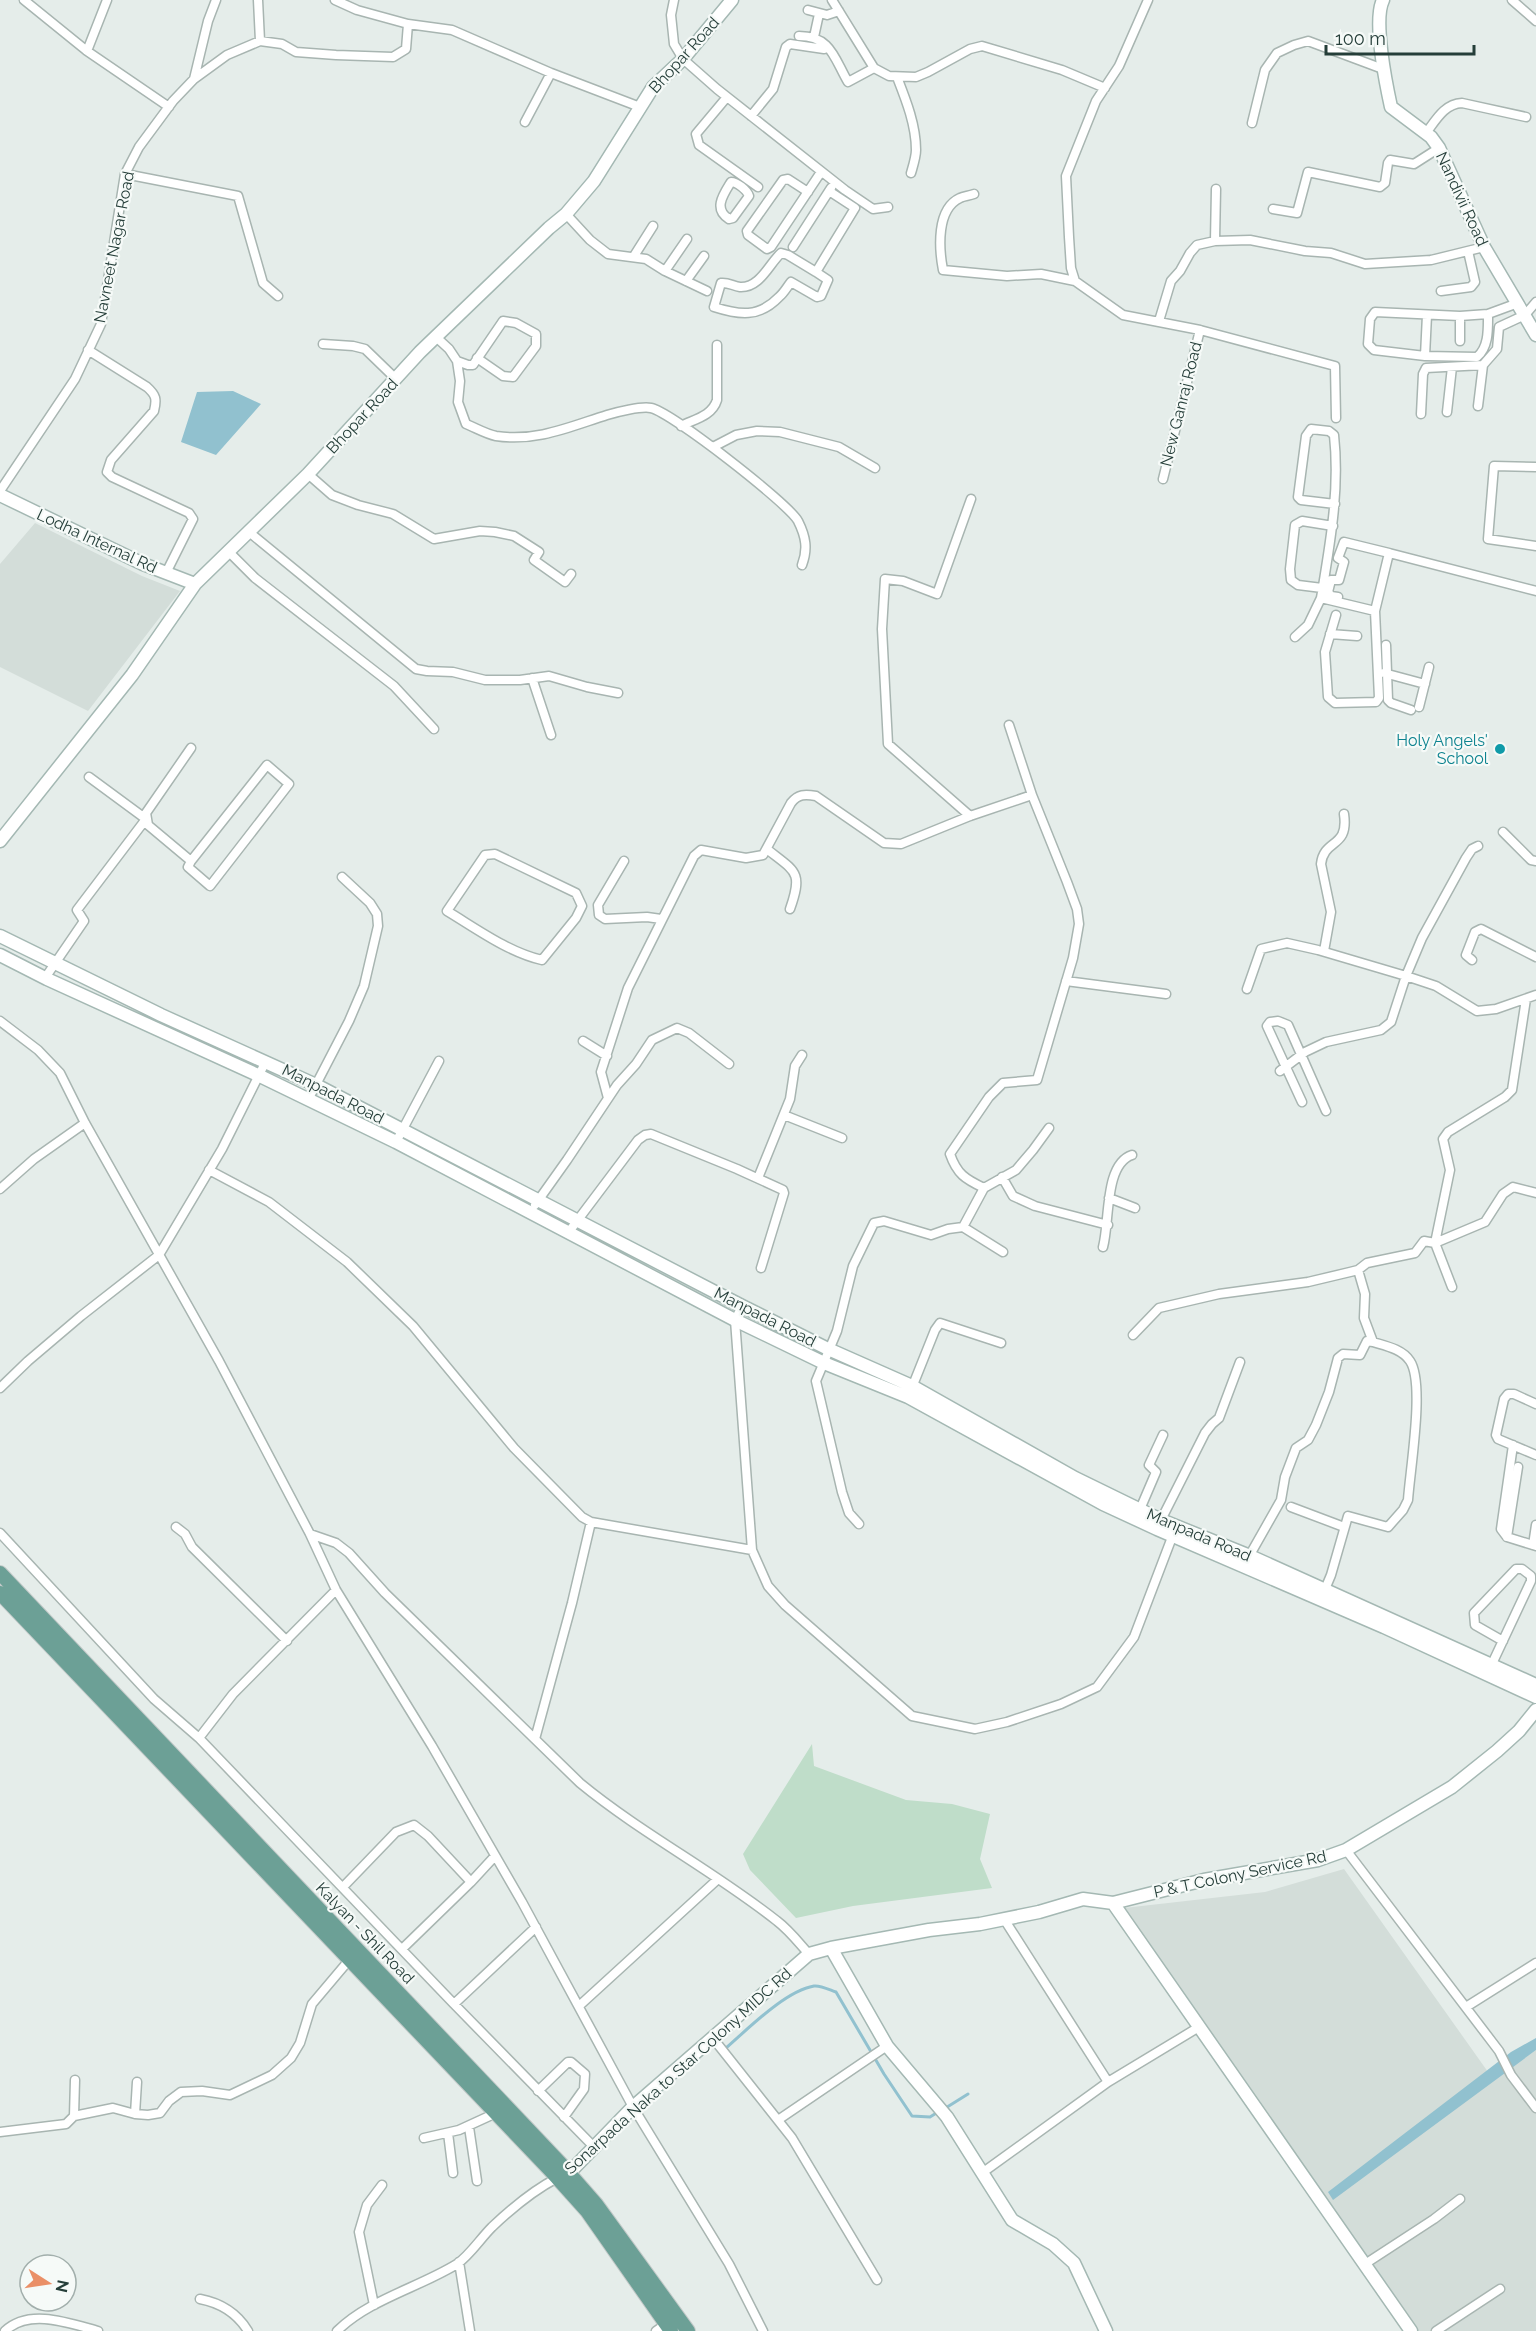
<svg xmlns="http://www.w3.org/2000/svg" width="1536" height="2331" font-family="Raleway,sans-serif">
	<rect width="100%" height="100%" fill="#e5edea"/>
	<path fill="#d3ddd9" d="M35,523L142,576L180,591L88,711L0,667V564Z
		M1344,1869L1493,2079L1536,2050V2331H1415L1124,1908L1265,1892Z"/>
	<path fill="#bfddc9" d="M812,1744L814,1766L906,1800L952,1804L990,1814L980,1859L992,1888L853,1906L796,1918L750,1870L743,1854Z"/>
	<path fill="#91c1cf" d="M233,391L261,404L216,455L181,442L197,392Z
		M1536,2038V2050L1333,2200L1328,2192L1511,2052Z"/>
	<g fill="none" stroke-linecap="round" stroke-linejoin="round">
		<path stroke="#91c1cf" stroke-width="3" d="M726,2048C748,2029 785,1991 814,1986C820,1985 830,1990 836,1992L884,2074L912,2116L930,2117L938,2112
			M944,2109L968,2094"/>
		<g stroke="#a8b5b1" stroke-width="11">
			<path id="street" d="M24,0L87,51L169,107
				M258,0L260,41
				M674,0L671,15L674,44L683,59L717,89L845,190L873,209L888,207
				M832,0L874,68L889,76L916,77L928,72L970,49L982,46L1062,70L1105,88
				M1148,0L1119,66L1096,101L1066,176L1069,237L1071,268L1075,281L1123,315L1200,330L1335,366L1336,418
				M1512,0L1536,21
				M808,10L827,15L839,11
				M408,24L452,30L551,73L640,107
				M799,36C831,36 834,58 848,82L874,68
				M814,37L819,14
				M87,51L107,0
				M897,77C906,100 916,125 916,150C916,157 913,166 911,173
				M194,79L227,55L260,41L282,44L296,52L336,55L393,57L406,49L408,24L357,10L335,0
				M727,97L696,134L699,145L758,187
				M751,116L773,89L786,47L790,44L824,49
				M525,122L551,73
				M1252,123L1265,70L1277,53L1294,45L1308,41L1383,69
				M1426,133C1436,120 1444,104 1462,103L1526,117
				M125,174L238,196L263,283L278,296
				M731,182C737,182 747,190 749,196L733,218L729,219C713,209 723,195 731,182Z
				M808,192L788,179L783,180L747,231L748,235L767,249L771,247L821,172
				M974,194C969,196 964,196 960,198C936,209 939,249 943,270L1007,276L1041,274L1075,281
				M1273,209L1297,213L1308,172L1380,187L1385,183L1388,163L1390,160L1414,164L1439,148
				M566,214L590,240L608,254L646,259L665,271L707,291
				M1215,241L1216,189
				M793,247L831,188
				M634,256L653,226
				M665,271L687,239
				M816,272L788,255L781,253C769,264 760,288 740,287C733,286 728,282 721,283L714,307C739,315 759,318 779,297C784,293 787,287 791,282L817,297L821,296L828,280L816,272L855,208L829,191
				M686,281L704,256
				M1441,291L1471,287L1475,282L1468,251
				M1488,314L1460,316L1375,312L1370,319L1368,344L1374,350L1425,356L1477,357C1489,347 1488,329 1488,314L1518,303
				M1460,316V341
				M1159,321L1171,281L1180,271L1190,253L1197,245L1215,241L1250,240L1305,251L1331,253L1365,264L1431,260L1484,247
				M436,337L449,349L457,361L460,381L458,402L466,424C476,428 486,434 496,436C536,442 569,427 607,415C617,412 641,406 651,408C671,412 789,504 798,521C806,537 808,549 802,565
				M323,344L353,346L365,349L396,379
				M88,350L147,387C156,395 157,399 154,411L111,460L107,472L112,477L189,513L193,519L166,573
				M1425,356L1427,315
				M457,361L468,365H473L503,321L516,323L536,334V346L513,377L503,376L477,358
				M1478,406L1483,365
				M1447,412L1452,367
				M1421,414L1423,374L1426,368L1483,365L1497,349L1499,327L1525,315L1536,302
				M681,426C695,419 712,416 717,400V345
				M713,447L736,435L757,431L780,432L839,447L875,468
				M1536,467L1494,466L1488,539L1536,546
				M308,474L332,495L358,505L393,514L434,539L480,531L495,532L514,536L539,552L534,560L565,582L571,574
				M1163,479L1200,330
				M0,491L75,379L101,324L125,174L139,147L173,101L194,79L208,21L216,0
				M1335,504L1301,500L1298,497L1306,436L1311,429L1329,431L1334,435C1340,490 1330,544 1321,598L1375,611L1389,553L1536,591
				M249,532L416,669L427,671L453,672L485,680H520L549,676L587,687L618,693
				M228,551L255,578L394,686L434,729
				M1322,588L1298,585L1291,580L1290,569L1295,525L1302,521L1333,526
				M1338,597L1331,596L1328,592L1331,580H1339L1344,562L1338,558L1344,542L1389,553
				M1336,615L1325,652L1328,697L1335,703L1376,702L1379,698L1375,611
				M1330,634L1357,636
				M1295,637L1308,625L1321,598
				M1386,645L1388,700L1391,703L1411,710
				M1384,673L1425,684
				M532,678L551,735
				M1419,707L1429,667
				M1009,725L1032,795
				M970,816L888,744L882,629L885,579L903,581L937,594L971,499
				M1503,832L1531,860L1536,861
				M1478,846L1472,849L1466,858L1422,938L1406,976L1436,986L1477,1011L1496,1009L1536,995
				M768,850C796,872 803,872 790,909
				M495,854L576,893L582,906L576,918L542,960C508,952 477,929 447,911L485,855Z
				M191,861L267,765L289,784L210,886L188,867L191,861L148,825L146,813L191,748
				M624,861L598,905L599,915L605,919L647,917L661,919
				M1324,951L1331,912L1321,864C1324,838 1349,849 1344,814
				M1472,960L1466,955L1475,932L1481,929L1536,957
				M45,978L84,921L77,910L146,819L89,777
				M1066,981L1166,994
				M1247,989L1261,949L1287,943L1318,950L1406,976L1391,1022L1381,1030L1326,1042L1305,1052L1280,1071
				M0,1021L38,1050L60,1073L85,1123L219,1361L310,1534L336,1590L432,1746L522,1902L633,2107L729,2264L763,2331
				M583,1041L607,1056
				M608,1098L601,1072L628,988L694,856L701,850L746,858L763,855L791,803C798,794 805,794 816,796L884,843L901,844L970,816L1032,795L1067,882L1077,909L1079,924L1073,958L1037,1080L1003,1083L989,1097L950,1154C957,1174 965,1179 984,1188
				M308,1100L349,1021L364,986L378,926L377,914L370,903L342,877
				M1302,1102L1267,1026L1270,1022L1278,1021L1288,1025L1326,1111
				M784,1115L842,1138
				M396,1142L439,1061
				M209,1170L269,1202L347,1262L413,1326L514,1448L582,1517L591,1522
				M1002,1177L1013,1196L1035,1206L1108,1225
				M758,1178L790,1099L795,1066L802,1055
				M0,1189L34,1159L85,1123
				M1109,1198L1135,1208
				M535,1205L567,1160L617,1085L636,1064L652,1040L677,1028L689,1033L729,1064
				M963,1227L1003,1252
				M568,1233L638,1140L645,1135L651,1134L737,1169L783,1190L784,1193L761,1268
				M1435,1243L1450,1170L1443,1139L1448,1132L1505,1097L1512,1090L1526,999
				M1435,1243L1485,1222L1503,1194L1513,1187L1536,1193
				M1103,1247C1110,1222 1104,1164 1132,1155
				M742,1306L735,1320L752,1550L768,1586L785,1605L912,1716L975,1729L1007,1722L1061,1704L1097,1687L1134,1637L1174,1532
				M1133,1335L1159,1308L1219,1294L1308,1282L1350,1272L1358,1270L1367,1263L1415,1253L1424,1241L1435,1243L1452,1287
				M0,1388L28,1361L81,1316L159,1255L222,1149L266,1061
				M911,1390L935,1330L940,1323L1001,1343
				M1536,1404L1514,1394H1508L1504,1399L1496,1435L1498,1439L1536,1455
				M1513,1445L1501,1529L1507,1537L1536,1546
				M1291,1507L1344,1527
				M1138,1514L1156,1472L1149,1465L1163,1435
				M859,1524L849,1513L842,1492L816,1381L837,1331L853,1266L874,1223L884,1221L931,1235L948,1229L963,1227L984,1188L1016,1170L1033,1150L1049,1128
				M1159,1524L1205,1433L1212,1424L1219,1418L1240,1362
				M176,1527L185,1534L192,1547L287,1641
				M0,1533L154,1699L199,1738L454,2004L536,1927
				M310,1534L336,1543L349,1553L385,1593L580,1783C642,1834 714,1871 777,1921C789,1930 799,1943 809,1954
				M1507,1537L1518,1467
				M1533,1545L1536,1525
				M1247,1560L1281,1500L1285,1477L1296,1448L1308,1440L1316,1425L1329,1392L1338,1358L1343,1354L1360,1355L1367,1341L1373,1342
				M1323,1594L1331,1575L1348,1516L1388,1527L1403,1510L1408,1500C1410,1470 1425,1383 1410,1361C1402,1349 1386,1346 1373,1342L1364,1318L1365,1294L1358,1270
				M1491,1666L1531,1581V1576L1522,1569H1516L1474,1613L1475,1625L1503,1641
				M199,1738L233,1694L336,1590
				M535,1739L572,1603L591,1522L752,1550
				M1346,1850L1499,2051L1511,2075L1536,2108
				M343,1887L396,1832L414,1825L428,1836L471,1882L495,1856
				M1004,1919L1108,2082L1199,2027
				M402,1949L471,1882
				M454,2004L594,2147
				M579,2006L718,1879
				M1466,2007L1536,1963
				M712,2037L792,2138L877,2280
				M538,2091L568,2062H571L585,2074L584,2089L564,2117
				M135,2114L137,2082
				M74,2116L75,2080
				M778,2120L887,2046
				M469,2127L477,2181
				M0,2132L66,2124L74,2116L113,2108L135,2114L148,2115L160,2113L169,2101L181,2092L202,2091L230,2095L272,2075L291,2058L300,2043L312,2004L350,1959
				M448,2133L453,2173
				M424,2138L459,2130L496,2113
				M982,2173L1108,2082
				M459,2262L470,2331
				M1365,2264L1434,2219L1460,2199
				M200,2299C221,2303 237,2313 248,2331
				M374,2305L359,2232L367,2205L382,2185
				M5,2331C29,2308 69,2323 98,2331
				M337,2331C370,2299 418,2288 457,2264C470,2255 480,2239 492,2227C512,2208 532,2191 557,2178
				M656,2331L666,2324
				M1436,2331L1500,2289"/>
		</g>
		<g stroke="#a4b8b3" stroke-width="15">
			<path id="secondary" d="M1383,0C1373,20 1386,84 1391,107L1431,137L1439,148L1484,247L1536,335
				M0,495L143,564L195,584
				M0,841L132,675L195,584L308,474L420,352L549,228L566,214L594,181L653,87L683,59L732,0
				M0,936L161,1015L316,1085L742,1306L826,1348L912,1386L1075,1478L1161,1520L1250,1556L1536,1685
				M0,955L47,979L260,1076L396,1142L735,1320L824,1363L908,1397L1103,1504L1157,1529L1384,1627L1536,1697
				M1113,1903L1411,2331
				M831,1948L887,2046L947,2117L1012,2220L1053,2244L1074,2263L1106,2331
				M561,2176L569,2173L633,2107L809,1954L831,1948L929,1930L980,1924L1039,1912L1083,1899L1113,1903L1204,1880L1318,1860L1346,1850L1452,1787L1497,1751L1519,1731L1536,1710"/>
		</g>
		<g stroke="#c2c9c8" stroke-width="16">
			<path id="primary" d="M0,1573L561,2164L596,2204L688,2331
				M0,1593L552,2172L587,2211L671,2331"/>
		</g>
		<use href="#street" stroke="#fff" stroke-width="8"/>
		<use href="#secondary" stroke="#fff" stroke-width="12"/>
		<use href="#primary" stroke="#6ca096" stroke-width="14"/>
	</g>
	<circle fill="#0f9aa8" stroke="#f6faf8" stroke-width="2" cx="1500" cy="749" r="6"/>
	<g text-anchor="middle" dominant-baseline="central" stroke-width="4.5" stroke-linejoin="round" paint-order="stroke">
		<g font-size="16" fill="#253e39" stroke="#f6faf8">
			<text transform="translate(684 55) rotate(-48)">Bhopar Road</text>
			<text transform="translate(1462 199) rotate(65)">Nandivii Road</text>
			<text transform="translate(114 247) rotate(-79)">Navneet Nagar Road</text>
			<text transform="translate(1181 404) rotate(-76)">New Ganraj Road</text>
			<text transform="translate(362 416) rotate(-47)">Bhopar Road</text>
			<text transform="translate(97 541) rotate(25)">Lodha Internal Rd</text>
			<text transform="translate(333 1094) rotate(27)">Manpada Road</text>
			<text transform="translate(765 1317) rotate(27)">Manpada Road</text>
			<text transform="translate(1199 1535) rotate(23)">Manpada Road</text>
			<text transform="translate(1240 1874) rotate(-12)">P &amp; T Colony Service Rd</text>
			<text transform="translate(365 1933) rotate(46)">Kalyan - Shil Road</text>
			<text transform="translate(678 2071) rotate(-42)">Sonarpada Naka to Star Colony MIDC Rd</text>
		</g>
		<g font-size="16" fill="#0d838f" stroke="#f6faf8" text-anchor="end">
			<text x="1488" y="740">Holy Angels'<tspan x="1488" dy="18">School</tspan></text>
		</g>
	</g>
	<g transform="translate(48 2283) rotate(102)"><circle r="28" fill="#f6faf8" stroke="#a2afac" stroke-width="1.5"/>
	<path d="M0-4.5L10 22L0 15L-10 22Z" fill="#ea8f67"/>
	<text y="-9" font-size="16" font-weight="bold" text-anchor="middle" fill="#253e39">N</text>
	</g>
	<path d="M1326 45v9h148v-9" fill="none" stroke="#253e39" stroke-width="3"/>
	<text x="1335" y="45" font-size="18" fill="#253e39" stroke="#f6faf8" stroke-width="4.5" paint-order="stroke">100 m</text>
</svg>
